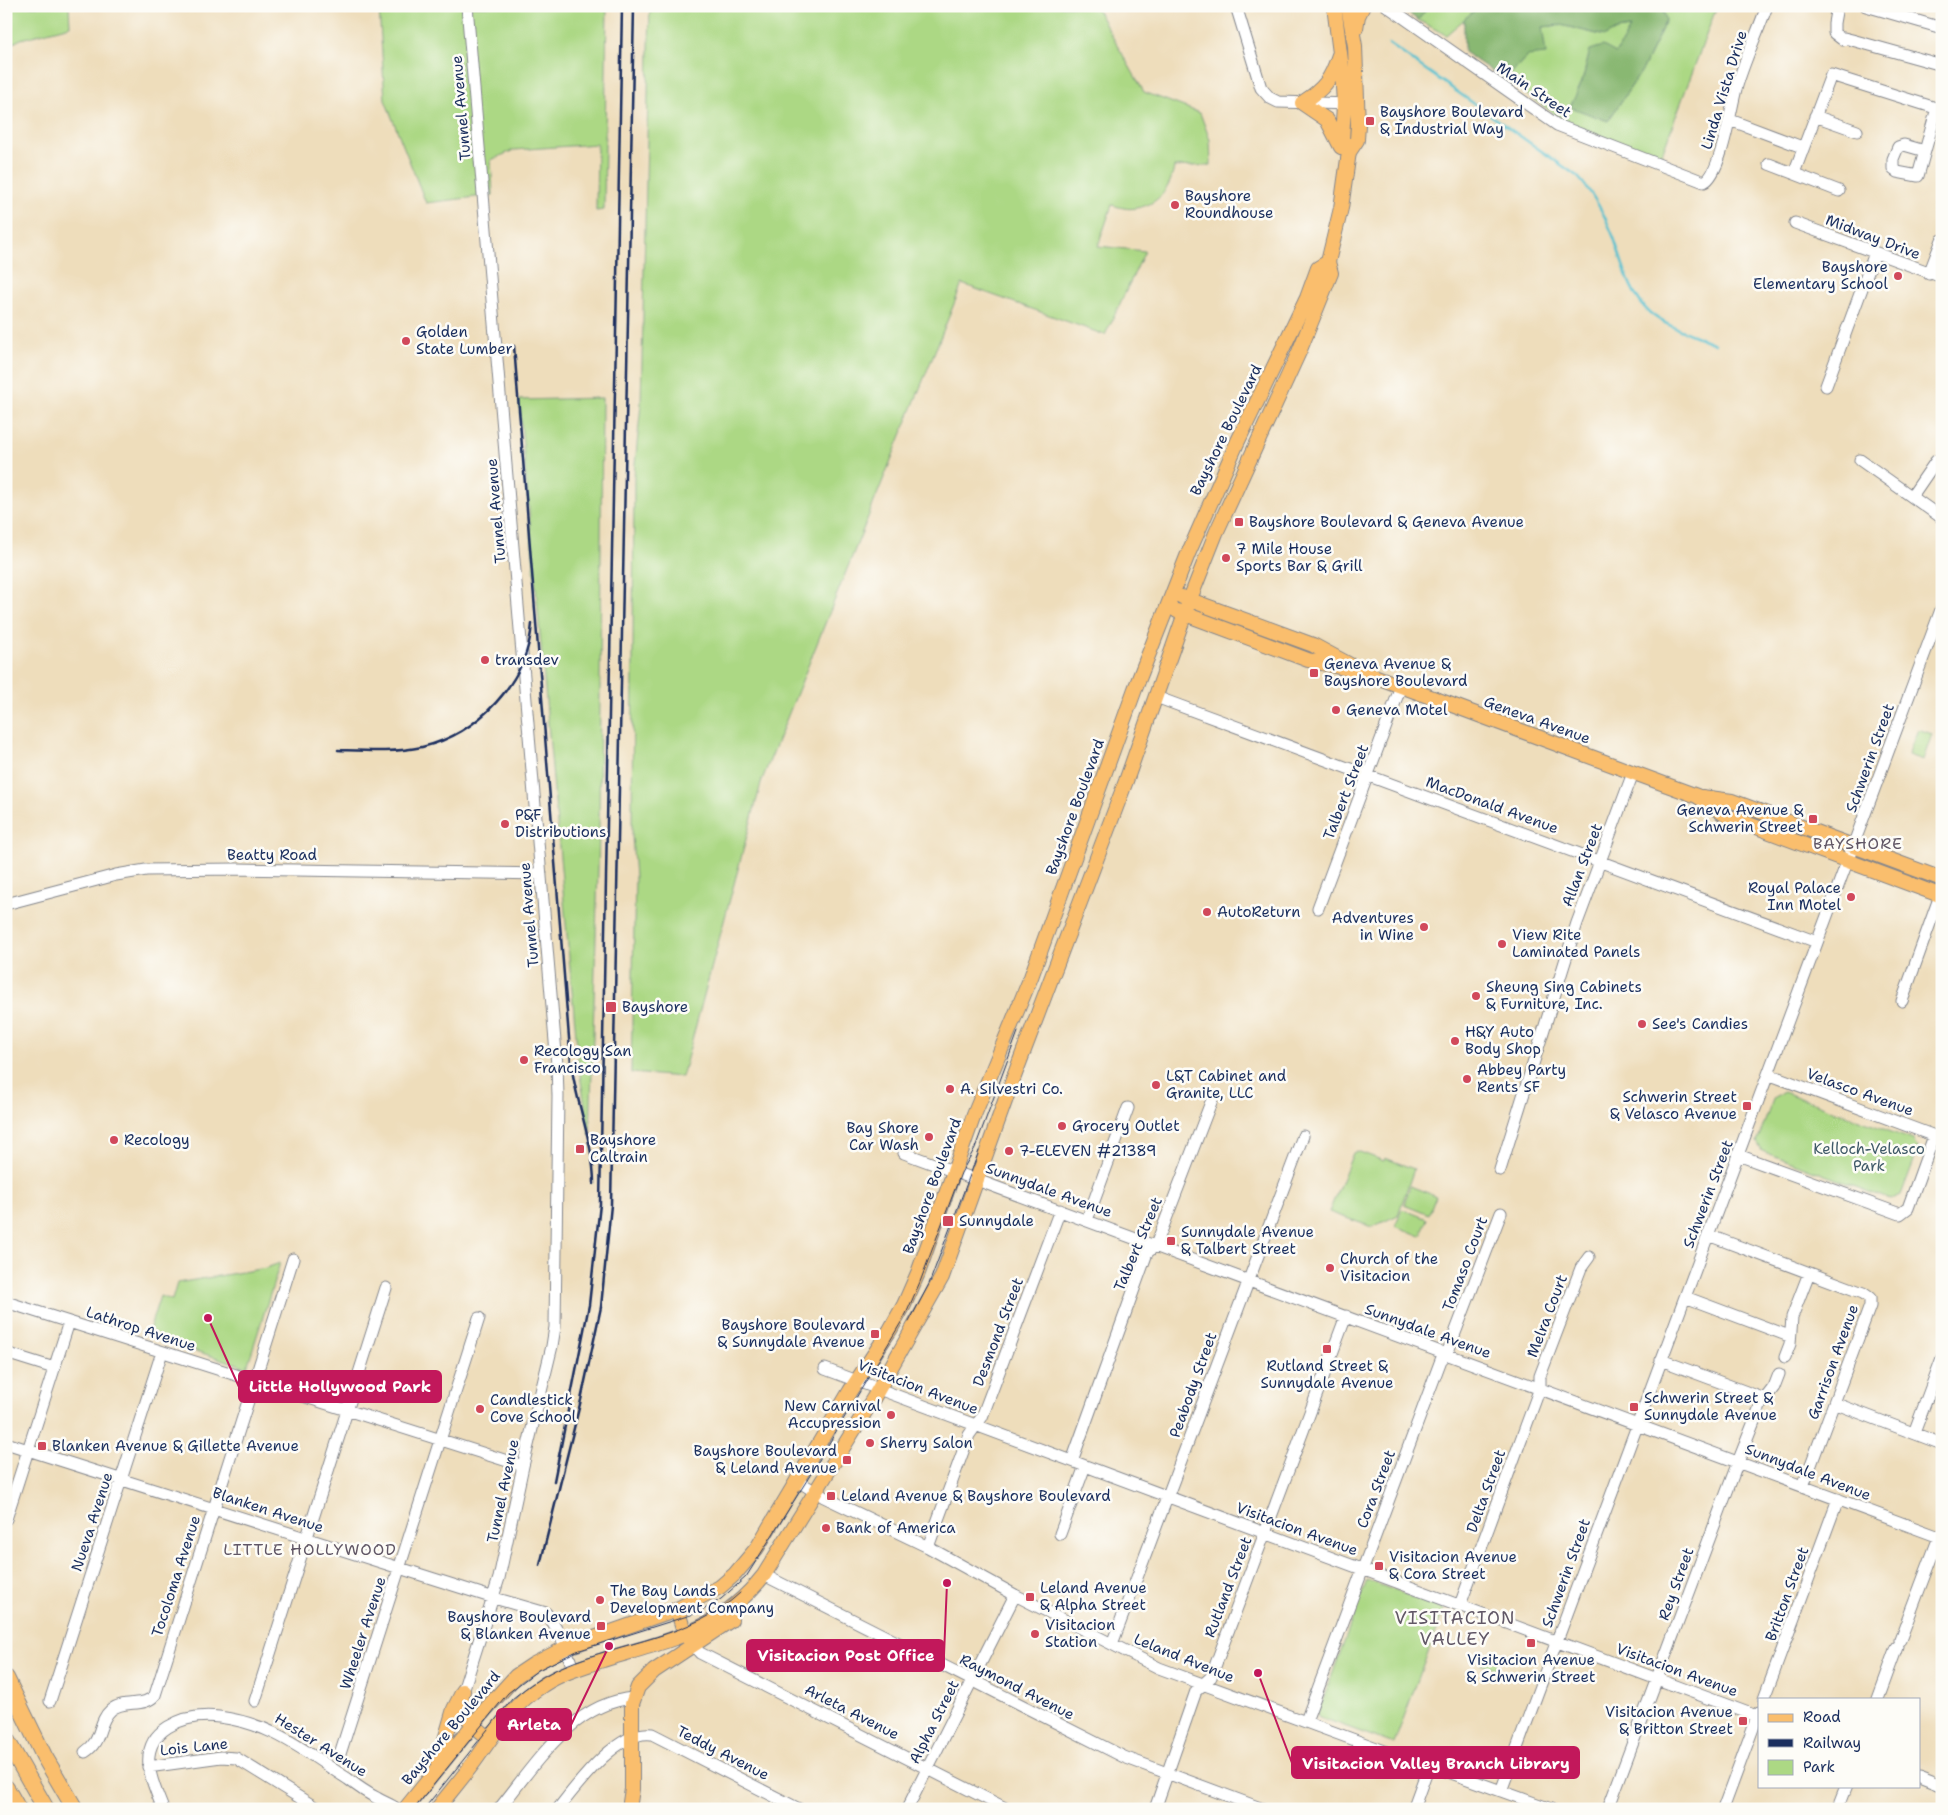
<svg xmlns="http://www.w3.org/2000/svg" width="1948" height="1815" font-family="'Shantell Sans',sans-serif">
	<rect width="100%" height="100%" fill="#fdfcf7"/>
	<filter id="ink" filterUnits="userSpaceOnUse"><feTurbulence type="fractalNoise" baseFrequency=".02" numOctaves="2"/><feDisplacementMap in="SourceGraphic" scale="10" xChannelSelector="R" yChannelSelector="G"/><feConvolveMatrix kernelMatrix="1 2 1 2 8 2 1 2 1" color-interpolation-filters="sRGB"/></filter>
	<filter id="wash" filterUnits="userSpaceOnUse"><feTurbulence type="fractalNoise" baseFrequency=".0096" numOctaves="4" result="noise"/><feDisplacementMap in="SourceGraphic" scale="20" xChannelSelector="R" yChannelSelector="G"/><feGaussianBlur stdDeviation="1.12" result="paint"/><feColorMatrix in="noise" values="0 0 0 0 0 0 0 0 0 0 0 0 0 0 0 0 0 1.4 0 .05"/><feComposite in="paint" operator="in"/></filter>
	<g filter="url(#wash)">
		<rect width="100%" height="100%" fill="#edb"/>
		<path fill="#acd884" stroke="#648471" d="M6,6H69L70,26L21,39L6,47Z
			M376,6H607L604,210L596,211L597,144L514,150L491,160L493,195L426,203L385,100L379,8Z
			M650,6H1095L1144,92L1200,113L1210,140L1211,165L1174,167C1171,188 1158,205 1136,208C1128,210 1119,207 1112,205L1098,246L1145,251L1105,335L962,284L762,780L682,1077L631,1073L635,877L632,836L634,475L641,404Z
			M1429,6H1480L1446,35L1418,20Z
			M1662,6H1717L1660,159L1568,123L1505,80L1527,56L1542,27L1561,25L1605,36L1616,30L1630,28L1616,53L1590,51L1582,82L1571,107L1608,121L1643,69L1666,20Z
			M602,398L599,835L590,1136L579,1069L519,400Z
			M1918,729L1932,734L1923,760L1908,755Z
			M1784,1092L1913,1140L1918,1150L1901,1195L1891,1200L1762,1151L1757,1142L1774,1097Z
			M1357,1151L1384,1161L1385,1158L1414,1169L1398,1215L1372,1227L1329,1212L1353,1153Z
			M1410,1186L1436,1196L1429,1214L1404,1204Z
			M1402,1209L1427,1219L1421,1236L1395,1226Z
			M280,1263L247,1367L147,1336L160,1296L172,1300L177,1283L266,1268Z
			M1367,1580L1444,1609L1394,1744L1317,1716Z
			M1484,1653L1501,1659L1497,1670L1480,1664Z"/>
		<path fill="#89b872" stroke="#527468" d="M1398,6H1429L1418,20Z
			M1480,6H1580L1600,12L1603,6H1662L1666,20L1643,69L1608,121L1570,107L1582,82L1590,50L1603,46L1616,53L1630,28L1616,30L1605,36L1561,25L1542,27L1546,54L1527,56L1505,80L1464,52V19Z"/>
		<g fill="none" stroke-linecap="round" stroke-linejoin="round">
			<path stroke="#56c1d0" stroke-width="2.5" d="M1389,44L1577,176C1593,193 1605,215 1614,238C1623,263 1629,294 1650,313C1666,327 1695,335 1715,344"/>
		</g>
	</g>
	<g filter="url(#ink)">
		<g fill="none" stroke-linecap="round" stroke-linejoin="round">
			<g stroke="#84868c" stroke-width="13">
				<path id="minor" d="M1236,6L1261,88L1270,98L1278,102L1352,104
					M1387,6L1557,125L1704,182C1721,175 1731,107 1736,89C1744,61 1757,34 1767,6
					M1837,6L1834,23V33L1843,40L1844,38L1852,40L1942,65
					M1866,6L1942,28
					M1815,116L1857,131
					M1730,120L1802,147
					M1925,151L1904,145L1898,147L1893,159V169L1897,172L1918,176L1937,108
					M1769,164L1839,191
					M1794,173L1831,75L1942,110
					M1795,223L1942,277
					M1929,274L1942,240
					M1826,386L1875,253
					M1860,460L1942,518
					M1912,496L1936,461
					M1156,697L1817,942
					M6,904L116,875L146,870L238,869L541,874
					M1318,908L1401,686
					M1902,1001L1942,890
					M1768,1074L1940,1138
					M904,1153L1942,1538
					M1738,1155L1900,1214L1908,1208L1934,1136
					M1500,1170L1577,923L1633,773
					M1087,1220L1128,1108
					M1708,1235L1863,1293L1870,1298V1306L1803,1486
					M1685,1297L1789,1336
					M6,1302L523,1466
					M6,1353L54,1368
					M1785,1357L1790,1344L1792,1317L1809,1273
					M1661,1360L1765,1399
					M825,1369L1759,1717
					M1834,1403L1942,1444
					M1914,1433L1942,1358
					M6,1443L494,1598L546,1613C559,1628 567,1650 573,1669
					M1072,1461L1147,1253L1156,1245L1213,1097
					M796,1480L824,1497L928,1547L1015,1595L1159,1668L1420,1764L1429,1765L1551,1809
					M6,1519L69,1322
					M1060,1534L1085,1466
					M928,1547L969,1435L982,1417L1060,1210
					M764,1575L1124,1757L1263,1809
					M1460,1605L1540,1388V1376L1581,1268L1589,1257
					M1900,1640L1939,1537
					M1112,1644L1303,1136
					M694,1646L700,1653L1007,1809
					M463,1691L499,1578L523,1466L552,1346L555,1327L558,1096L557,1065L467,6
					M1764,1699L1838,1499
					M1878,1699L1897,1647
					M50,1701L162,1352
					M255,1701L386,1288
					M1306,1721L1441,1360L1447,1354L1501,1213
					M85,1752C103,1741 97,1722 111,1710C123,1699 145,1708 155,1695L293,1259
					M339,1757L479,1318
					M148,1767L221,1757L236,1758L318,1809
					M1919,1776L1942,1785
					M1501,1791L1942,607
					M163,1809C152,1781 135,1748 168,1727C184,1717 201,1715 219,1717C274,1724 304,1751 348,1779C357,1786 367,1793 377,1798C383,1802 391,1804 397,1809
					M499,1809C534,1766 573,1702 634,1698
					M558,1809C577,1785 618,1729 652,1734L799,1809
					M907,1809L1015,1595
					M1155,1809L1196,1691L1211,1677L1346,1316
					M1413,1809L1429,1765
					M1608,1809L1738,1462L1761,1404L1774,1387L1779,1374
					M1723,1809L1759,1712
					M1837,1809L1846,1786"/>
			</g>
			<g stroke="#84868c" stroke-width="16">
				<path id="major" d="M1334,6L1342,69L1344,104L1342,140L1349,152
					M1356,28L1358,16L1363,6
					M1339,55C1331,80 1324,89 1302,103L1327,120L1341,147
					M1182,597L1313,645L1352,666
					M1177,611L1308,660L1366,673L1637,774L1697,796L1727,816L1942,896
					M1702,797L1732,801L1942,879
					M677,1609L683,1628L690,1641
					M462,1694C460,1716 474,1726 490,1739
					M438,1764L454,1709L463,1691
					M405,1809L486,1709L516,1676L534,1664L565,1648L677,1609L720,1587L735,1574L757,1548L850,1391L890,1330L904,1305L918,1273L974,1115L1031,977L1135,689L1188,554L1237,443L1307,298L1318,268L1328,262
					M437,1809C450,1792 465,1775 477,1758C496,1731 514,1703 543,1685C561,1673 582,1667 603,1660C669,1640 719,1632 764,1575L873,1399L942,1277L1009,1090L1126,781L1190,599L1216,533L1299,352L1331,273L1328,262L1341,208L1349,152L1357,140L1358,125L1355,46L1348,6
					M629,1809L632,1789V1704L638,1687L654,1671L731,1620"/>
			</g>
			<g stroke="#84868c" stroke-width="18">
				<path id="highway" d="M6,1678L44,1756L75,1809
					M6,1739L46,1809
					M6,1788L18,1809"/>
			</g>
			<use href="#minor" stroke="#fff" stroke-width="11"/>
			<use href="#major" stroke="#fabe6d" stroke-width="14"/>
			<use href="#highway" stroke="#fabe6d" stroke-width="16"/>
			<path stroke="#1b2f5e" stroke-width="1" d="M909,1322L929,1284L979,1151
				M414,1809L508,1693L538,1670L577,1651L700,1612L721,1599L746,1577L809,1477L906,1314L920,1282L961,1173L975,1148L1018,1032
				M424,1809L512,1699C528,1686 545,1674 564,1666C623,1641 692,1638 740,1593"/>
			<path stroke="#1b2f5e" stroke-width="2.5" d="M514,346L571,1063C576,1103 594,1144 594,1184
				M338,750C366,751 395,753 422,747C478,734 527,682 532,624
				M554,1481L589,1305L600,1204L622,6
				M540,1565L581,1400L601,1307L611,1205L634,6"/>
		</g>
	</g>
	<g fill="#d1495b" stroke="#fdfcf7" stroke-width="2">
		<rect x="1365" y="116" width="10" height="10" rx="2.5"/>
		<circle cx="1175" cy="205" r="5"/>
		<circle cx="1898" cy="276" r="5"/>
		<circle cx="406" cy="341" r="5"/>
		<rect x="1234" y="517" width="10" height="10" rx="2.5"/>
		<circle cx="1226" cy="558" r="5"/>
		<circle cx="485" cy="660" r="5"/>
		<rect x="1309" y="668" width="10" height="10" rx="2.5"/>
		<circle cx="1336" cy="710" r="5"/>
		<rect x="1808" y="814" width="10" height="10" rx="2.5"/>
		<circle cx="505" cy="824" r="5"/>
		<circle cx="1851" cy="897" r="5"/>
		<circle cx="1207" cy="912" r="5"/>
		<circle cx="1424" cy="927" r="5"/>
		<circle cx="1502" cy="944" r="5"/>
		<circle cx="1476" cy="996" r="5"/>
		<rect x="605" y="1001" width="12" height="12" rx="2.5"/>
		<circle cx="1642" cy="1024" r="5"/>
		<circle cx="1455" cy="1041" r="5"/>
		<circle cx="524" cy="1060" r="5"/>
		<circle cx="1467" cy="1079" r="5"/>
		<circle cx="1156" cy="1085" r="5"/>
		<circle cx="950" cy="1089" r="5"/>
		<rect x="1742" y="1101" width="10" height="10" rx="2.5"/>
		<circle cx="1062" cy="1126" r="5"/>
		<circle cx="929" cy="1137" r="5"/>
		<circle cx="114" cy="1140" r="5"/>
		<rect x="575" y="1144" width="10" height="10" rx="2.5"/>
		<circle cx="1009" cy="1151" r="5"/>
		<rect x="942" y="1215" width="12" height="12" rx="2.5"/>
		<rect x="1166" y="1236" width="10" height="10" rx="2.5"/>
		<circle cx="1330" cy="1268" r="5"/>
		<rect x="870" y="1329" width="10" height="10" rx="2.5"/>
		<rect x="1322" y="1344" width="10" height="10" rx="2.5"/>
		<rect x="1629" y="1402" width="10" height="10" rx="2.5"/>
		<circle cx="480" cy="1409" r="5"/>
		<circle cx="891" cy="1415" r="5"/>
		<circle cx="870" cy="1443" r="5"/>
		<rect x="37" y="1441" width="10" height="10" rx="2.5"/>
		<rect x="842" y="1455" width="10" height="10" rx="2.5"/>
		<rect x="826" y="1491" width="10" height="10" rx="2.5"/>
		<circle cx="826" cy="1528" r="5"/>
		<rect x="1374" y="1561" width="10" height="10" rx="2.5"/>
		<rect x="1025" y="1592" width="10" height="10" rx="2.5"/>
		<circle cx="600" cy="1600" r="5"/>
		<rect x="596" y="1621" width="10" height="10" rx="2.5"/>
		<circle cx="1035" cy="1634" r="5"/>
		<rect x="1526" y="1638" width="10" height="10" rx="2.5"/>
		<rect x="1738" y="1716" width="10" height="10" rx="2.5"/>
	</g>
	<g text-anchor="middle" dominant-baseline="central" stroke-width="5" stroke-linejoin="round" paint-order="stroke">
		<g font-size="15" fill="#1b2f5e" stroke="#fdfcf7">
			<text transform="translate(1534 90) rotate(34)">Main Street</text>
			<text transform="translate(1724 90) rotate(-73)">Linda Vista Drive</text>
			<text transform="translate(461 108) rotate(-95)">Tunnel Avenue</text>
			<text transform="translate(1873 237) rotate(21)">Midway Drive</text>
			<text transform="translate(1226 430) rotate(-64)">Bayshore Boulevard</text>
			<text transform="translate(496 511) rotate(-95)">Tunnel Avenue</text>
			<text transform="translate(1537 720) rotate(20)">Geneva Avenue</text>
			<text transform="translate(1870 758) rotate(-70)">Schwerin Street</text>
			<text transform="translate(1346 792) rotate(-69)">Talbert Street</text>
			<text transform="translate(1492 805) rotate(20)">MacDonald Avenue</text>
			<text transform="translate(1075 807) rotate(-70)">Bayshore Boulevard</text>
			<text x="272" y="855">Beatty Road</text>
			<text transform="translate(1582 865) rotate(-69)">Allan Street</text>
			<text transform="translate(529 915) rotate(-95)">Tunnel Avenue</text>
			<text transform="translate(1860 1092) rotate(20)">Velasco Avenue</text>
			<text transform="translate(932 1186) rotate(-70)">Bayshore Boulevard</text>
			<text transform="translate(1049 1190) rotate(20)">Sunnydale Avenue</text>
			<text transform="translate(1708 1194) rotate(-69)">Schwerin Street</text>
			<text transform="translate(1138 1244) rotate(-67)">Talbert Street</text>
			<text transform="translate(1465 1264) rotate(-69)">Tomaso Court</text>
			<text transform="translate(1547 1316) rotate(-69)">Melra Court</text>
			<text transform="translate(141 1329) rotate(18)">Lathrop Avenue</text>
			<text transform="translate(1428 1331) rotate(20)">Sunnydale Avenue</text>
			<text transform="translate(998 1332) rotate(-69)">Desmond Street</text>
			<text transform="translate(1833 1362) rotate(-70)">Garrison Avenue</text>
			<text transform="translate(1193 1385) rotate(-70)">Peabody Street</text>
			<text transform="translate(918 1387) rotate(21)">Visitacion Avenue</text>
			<text transform="translate(1808 1472) rotate(21)">Sunnydale Avenue</text>
			<text transform="translate(1376 1489) rotate(-69)">Cora Street</text>
			<text transform="translate(503 1491) rotate(-78)">Tunnel Avenue</text>
			<text transform="translate(1486 1491) rotate(-70)">Delta Street</text>
			<text transform="translate(268 1510) rotate(18)">Blanken Avenue</text>
			<text transform="translate(92 1522) rotate(-72)">Nueva Avenue</text>
			<text transform="translate(1297 1529) rotate(20)">Visitacion Avenue</text>
			<text transform="translate(1566 1573) rotate(-70)">Schwerin Street</text>
			<text transform="translate(176 1576) rotate(-72)">Tocoloma Avenue</text>
			<text transform="translate(1676 1584) rotate(-70)">Rey Street</text>
			<text transform="translate(1228 1587) rotate(-69)">Rutland Street</text>
			<text transform="translate(1787 1594) rotate(-70)">Britton Street</text>
			<text transform="translate(363 1633) rotate(-72)">Wheeler Avenue</text>
			<text transform="translate(1184 1658) rotate(22)">Leland Avenue</text>
			<text transform="translate(1677 1670) rotate(20)">Visitacion Avenue</text>
			<text transform="translate(1017 1687) rotate(27)">Raymond Avenue</text>
			<text transform="translate(852 1712) rotate(27)">Arleta Avenue</text>
			<text transform="translate(934 1722) rotate(-63)">Alpha Street</text>
			<text transform="translate(451 1728) rotate(-50)">Bayshore Boulevard</text>
			<text transform="translate(321 1745) rotate(32)">Hester Avenue</text>
			<text transform="translate(194 1747) rotate(-6)">Lois Lane</text>
			<text transform="translate(723 1753) rotate(27)">Teddy Avenue</text>
		</g>
		<g font-size="15" fill="#1b2f5e" stroke="#fdfcf7" text-anchor="start">
			<text x="1380" y="112">Bayshore Boulevard<tspan x="1380" dy="17">&amp; Industrial Way</tspan></text>
			<text x="1185" y="196">Bayshore<tspan x="1185" dy="17">Roundhouse</tspan></text>
			<text x="1888" y="267" text-anchor="end">Bayshore<tspan x="1888" dy="17">Elementary School</tspan></text>
			<text x="416" y="332">Golden<tspan x="416" dy="17">State Lumber</tspan></text>
			<text x="1249" y="522">Bayshore Boulevard &amp; Geneva Avenue</text>
			<text x="1236" y="549">7 Mile House<tspan x="1236" dy="17">Sports Bar &amp; Grill</tspan></text>
			<text x="495" y="660">transdev</text>
			<text x="1324" y="664">Geneva Avenue &amp;<tspan x="1324" dy="17">Bayshore Boulevard</tspan></text>
			<text x="1346" y="710">Geneva Motel</text>
			<text x="1803" y="810" text-anchor="end">Geneva Avenue &amp;<tspan x="1803" dy="17">Schwerin Street</tspan></text>
			<text x="515" y="815">P&amp;F<tspan x="515" dy="17">Distributions</tspan></text>
			<text x="1841" y="888" text-anchor="end">Royal Palace<tspan x="1841" dy="17">Inn Motel</tspan></text>
			<text x="1217" y="912">AutoReturn</text>
			<text x="1414" y="918" text-anchor="end">Adventures<tspan x="1414" dy="17">in Wine</tspan></text>
			<text x="1512" y="935">View Rite<tspan x="1512" dy="17">Laminated Panels</tspan></text>
			<text x="1486" y="987">Sheung Sing Cabinets<tspan x="1486" dy="17">&amp; Furniture, Inc.</tspan></text>
			<text x="622" y="1007">Bayshore</text>
			<text x="1652" y="1024">See's Candies</text>
			<text x="1465" y="1032">H&amp;Y Auto<tspan x="1465" dy="17">Body Shop</tspan></text>
			<text x="534" y="1051">Recology San<tspan x="534" dy="17">Francisco</tspan></text>
			<text x="1477" y="1070">Abbey Party<tspan x="1477" dy="17">Rents SF</tspan></text>
			<text x="1166" y="1076">L&amp;T Cabinet and<tspan x="1166" dy="17">Granite, LLC</tspan></text>
			<text x="960" y="1089">A. Silvestri Co.</text>
			<text x="1737" y="1097" text-anchor="end">Schwerin Street<tspan x="1737" dy="17">&amp; Velasco Avenue</tspan></text>
			<text x="1072" y="1126">Grocery Outlet</text>
			<text x="919" y="1128" text-anchor="end">Bay Shore<tspan x="919" dy="17">Car Wash</tspan></text>
			<text x="124" y="1140">Recology</text>
			<text x="590" y="1140">Bayshore<tspan x="590" dy="17">Caltrain</tspan></text>
			<text x="1019" y="1151">7-ELEVEN #21389</text>
			<text x="959" y="1221">Sunnydale</text>
			<text x="1181" y="1232">Sunnydale Avenue<tspan x="1181" dy="17">&amp; Talbert Street</tspan></text>
			<text x="1340" y="1259">Church of the<tspan x="1340" dy="17">Visitacion</tspan></text>
			<text x="865" y="1325" text-anchor="end">Bayshore Boulevard<tspan x="865" dy="17">&amp; Sunnydale Avenue</tspan></text>
			<text x="1327" y="1366" text-anchor="middle">Rutland Street &amp;<tspan x="1327" dy="17">Sunnydale Avenue</tspan></text>
			<text x="1644" y="1398">Schwerin Street &amp;<tspan x="1644" dy="17">Sunnydale Avenue</tspan></text>
			<text x="490" y="1400">Candlestick<tspan x="490" dy="17">Cove School</tspan></text>
			<text x="881" y="1406" text-anchor="end">New Carnival<tspan x="881" dy="17">Accupression</tspan></text>
			<text x="880" y="1443">Sherry Salon</text>
			<text x="52" y="1446">Blanken Avenue &amp; Gillette Avenue</text>
			<text x="837" y="1451" text-anchor="end">Bayshore Boulevard<tspan x="837" dy="17">&amp; Leland Avenue</tspan></text>
			<text x="841" y="1496">Leland Avenue &amp; Bayshore Boulevard</text>
			<text x="836" y="1528">Bank of America</text>
			<text x="1389" y="1557">Visitacion Avenue<tspan x="1389" dy="17">&amp; Cora Street</tspan></text>
			<text x="1040" y="1588">Leland Avenue<tspan x="1040" dy="17">&amp; Alpha Street</tspan></text>
			<text x="610" y="1591">The Bay Lands<tspan x="610" dy="17">Development Company</tspan></text>
			<text x="591" y="1617" text-anchor="end">Bayshore Boulevard<tspan x="591" dy="17">&amp; Blanken Avenue</tspan></text>
			<text x="1045" y="1625">Visitacion<tspan x="1045" dy="17">Station</tspan></text>
			<text x="1531" y="1660" text-anchor="middle">Visitacion Avenue<tspan x="1531" dy="17">&amp; Schwerin Street</tspan></text>
			<text x="1733" y="1712" text-anchor="end">Visitacion Avenue<tspan x="1733" dy="17">&amp; Britton Street</tspan></text>
		</g>
		<g font-size="15" fill="#3f5968" stroke="#fdfcf7">
			<text x="1869" y="1149">Kelloch-Velasco<tspan x="1869" dy="17">Park</tspan></text>
		</g>
		<g font-size="16" letter-spacing="1" fill="#615766" stroke="#fdfcf7">
			<text x="1858" y="843">BAYSHORE</text>
			<text x="310" y="1549">LITTLE HOLLYWOOD</text>
		</g>
		<g font-size="18" letter-spacing="1" fill="#615766" stroke="#fdfcf7">
			<text x="1455" y="1618">VISITACION<tspan x="1455" dy="21">VALLEY</tspan></text>
		</g>
	</g>
	<path fill="none" stroke="#c2185b" stroke-width="2" d="M208 1318L239 1387M947 1583L944 1655M609 1646L571 1725M1258 1673L1292 1763"/>
	<g fill="#c2185b" stroke="#fdfcf7" stroke-width="2">
		<circle cx="208" cy="1318" r="5"/>
		<circle cx="947" cy="1583" r="5"/>
		<circle cx="609" cy="1646" r="5"/>
		<circle cx="1258" cy="1673" r="5"/>
	</g>
	<g fill="#c2185b" stroke="#c2185b" stroke-width="2">
		<rect x="239" y="1371" width="202" height="31" rx="5"/>
		<rect x="747" y="1640" width="197" height="31" rx="5"/>
		<rect x="497" y="1709" width="74" height="31" rx="5"/>
		<rect x="1292" y="1747" width="287" height="31" rx="5"/>
	</g>
	<g font-size="16" text-anchor="middle" font-weight="bold" fill="#fff">
		<text x="340" y="1392">Little Hollywood Park</text>
		<text x="846" y="1661">Visitacion Post Office</text>
		<text x="534" y="1730">Arleta</text>
		<text x="1436" y="1769">Visitacion Valley Branch Library</text>
	</g>
	<rect width="1948" height="1815" fill="none" stroke="#fdfcf7" stroke-width="25"/>
	<rect x="1758" y="1698" width="162" height="90" fill="#fdfcf7" stroke="#a3aaba"/>
	<rect x="1768" y="1714" width="25" height="8" fill="#fabe6d" stroke="#a3aaba"/>
	<text x="1803" y="1722" font-size="15" fill="#1b2f5e">Road</text>
	<rect x="1768" y="1739" width="25" height="8" fill="#1b2f5e" stroke="#a3aaba"/>
	<text x="1803" y="1748" font-size="15" fill="#1b2f5e">Railway</text>
	<rect x="1768" y="1760" width="25" height="15" fill="#acd884" stroke="#a3aaba"/>
	<text x="1803" y="1772" font-size="15" fill="#1b2f5e">Park</text>
</svg>
